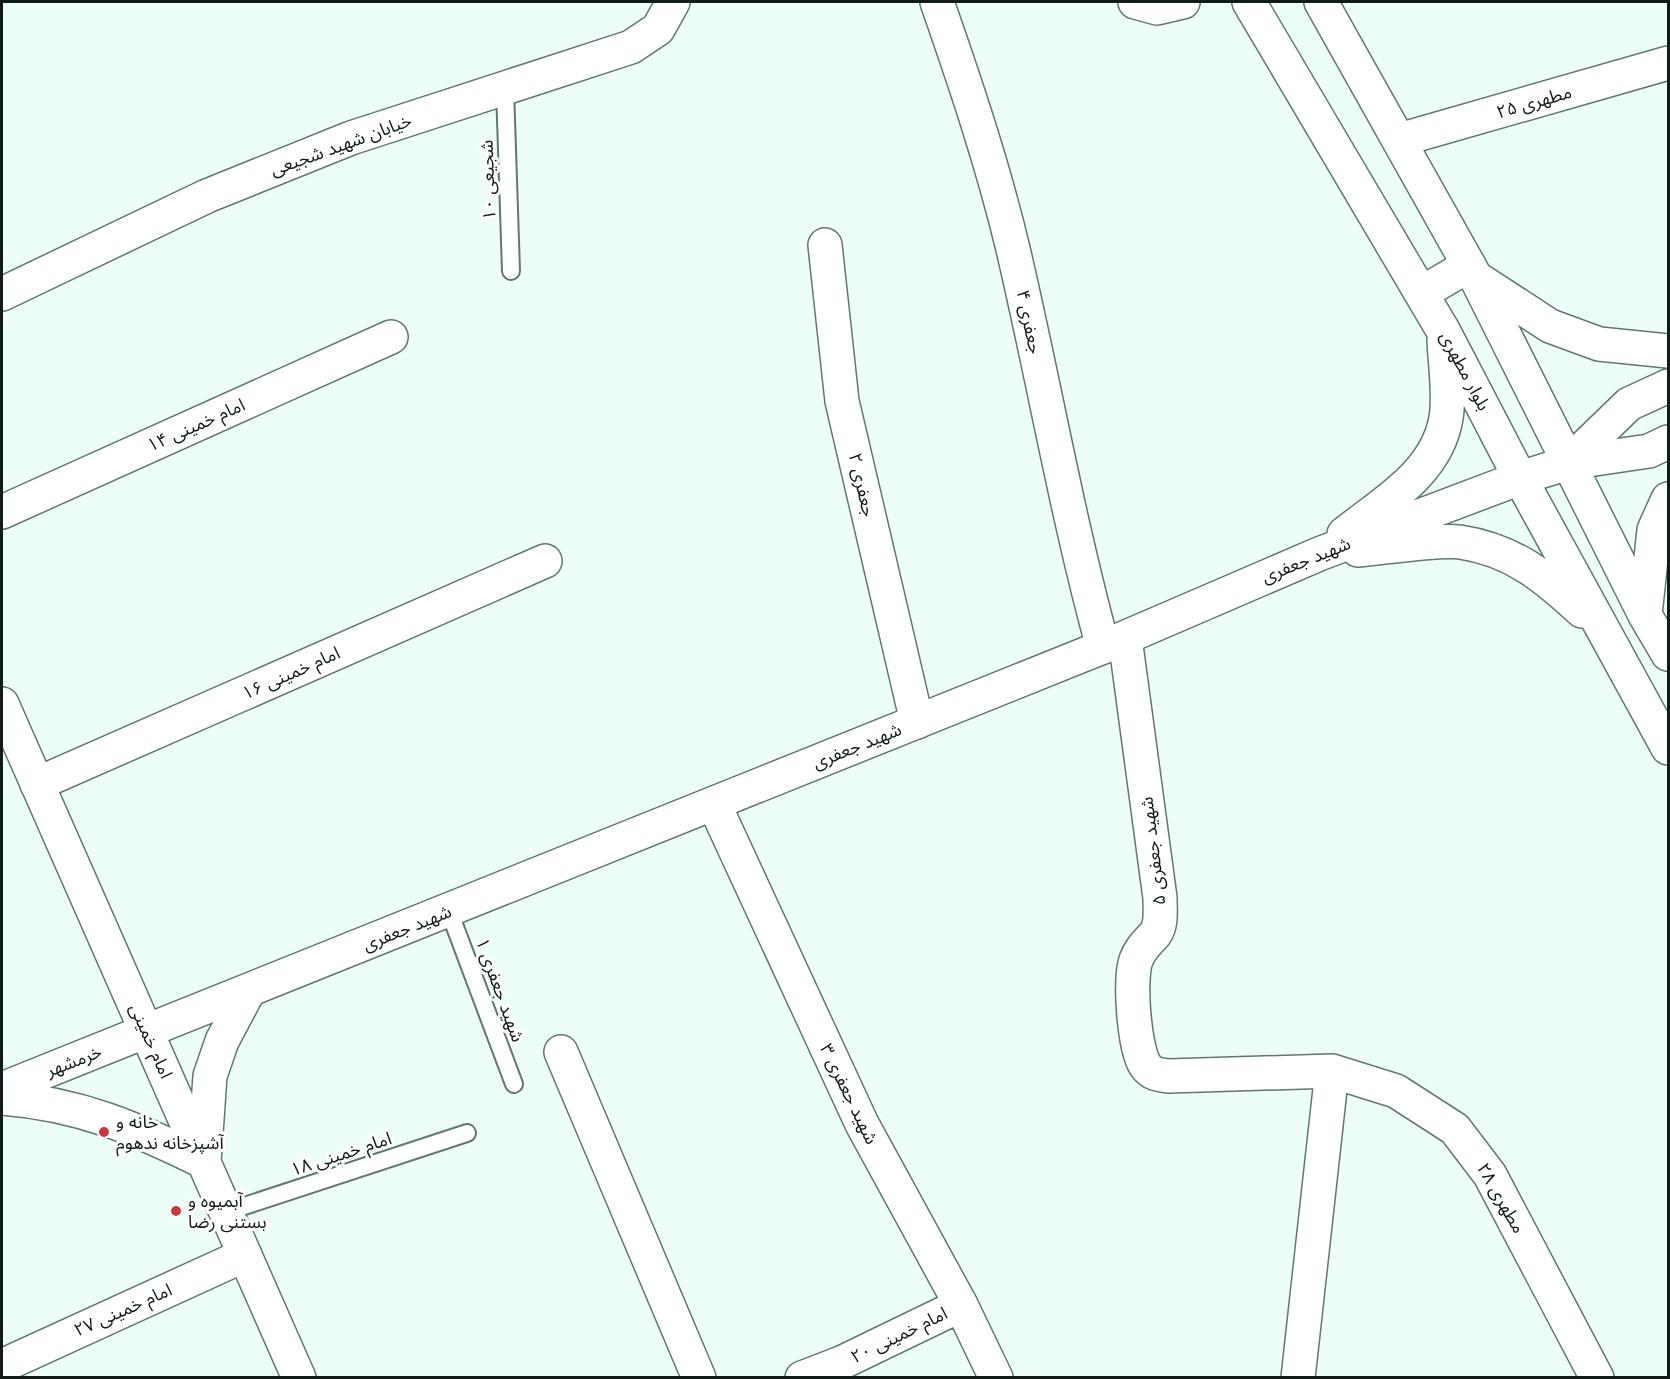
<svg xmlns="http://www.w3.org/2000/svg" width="1670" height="1379" font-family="'Fira Sans','Noto Sans Arabic',sans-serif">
	<rect width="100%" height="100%" fill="#edfef9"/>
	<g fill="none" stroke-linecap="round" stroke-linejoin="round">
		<g stroke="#5f7871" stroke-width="20">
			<path id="lane" d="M505,89L511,271
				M449,911L514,1084
				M226,1212L467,1133"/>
		</g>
		<g stroke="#5f7871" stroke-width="36">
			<path id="street" d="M937,2C965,82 993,165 1013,249C1044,381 1067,516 1103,647
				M1135,2L1157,8L1183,2
				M1399,140L1668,63
				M825,245L842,401L917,722
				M2,294L207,196L351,138L631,47L658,29L673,2
				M2,512L391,337
				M1125,638L1160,898C1160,910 1162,925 1155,934C1147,943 1140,949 1136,960C1129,980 1134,1047 1145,1065C1151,1074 1159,1075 1169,1076L1332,1071L1396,1091L1455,1129L1490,1175L1597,1378
				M37,784L545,561
				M714,804L862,1124L961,1305L996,1378
				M561,1052L699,1378
				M2,1366L245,1255
				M802,1378L841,1363L961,1305
				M1298,1378L1332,1071"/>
		</g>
		<g stroke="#5f7871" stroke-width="36">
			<path id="secondary" d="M1249,2L1444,332L1520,478L1668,748
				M1321,2L1476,278L1645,615L1668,654
				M1478,279L1550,326L1599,344L1668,351
				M1422,293L1469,265
				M1568,463L1629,404L1668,386
				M1344,534C1384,502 1437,473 1446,418C1450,394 1445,365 1444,340
				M1358,550C1384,548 1437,539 1460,542C1513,550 1544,576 1582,611
				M1645,615L1654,530L1668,499
				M2,704L299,1378
				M2,1089L1103,647L1319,554L1520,478L1568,463L1649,451L1668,442
				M2,1098C80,1104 135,1128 204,1162L210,1076L222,1041L248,992"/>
		</g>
		<use href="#lane" stroke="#fff" stroke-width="16"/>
		<use href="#street" stroke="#fff" stroke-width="33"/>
		<use href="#secondary" stroke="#fff" stroke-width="33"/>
	</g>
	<g fill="#c83841" stroke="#fff" stroke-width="2">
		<circle cx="104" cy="1132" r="6"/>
		<circle cx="176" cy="1211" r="6"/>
	</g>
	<g text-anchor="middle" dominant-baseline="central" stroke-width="6" stroke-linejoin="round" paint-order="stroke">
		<g font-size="18" fill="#111c19" stroke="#fff">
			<text transform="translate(1534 102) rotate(-16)">مطهری ۲۵</text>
			<text transform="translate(341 145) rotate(-20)">خیابان شهید شجیعی</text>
			<text transform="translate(488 180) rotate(-92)">شجیعی ۱۰</text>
			<text transform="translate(1029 322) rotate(78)">جعفری ۴</text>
			<text transform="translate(1465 371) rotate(62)">بلوار مطهری</text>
			<text transform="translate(196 425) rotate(-24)">امام خمینی ۱۴</text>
			<text transform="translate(862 485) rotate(77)">جعفری ۲</text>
			<text transform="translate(1306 560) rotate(-22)">شهید جعفری</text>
			<text transform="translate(291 673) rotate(-24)">امام خمینی ۱۶</text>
			<text transform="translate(857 746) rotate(-22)">شهید جعفری</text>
			<text transform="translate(1153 851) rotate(-97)">شهید جعفری ۵</text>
			<text transform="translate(407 928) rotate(-22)">شهید جعفری</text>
			<text transform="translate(500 990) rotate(70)">شهید جعفری ۱</text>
			<text transform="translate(151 1041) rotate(66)">امام خمینی</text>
			<text transform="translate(74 1061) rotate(-21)">خرمشهر</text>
			<text transform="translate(849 1094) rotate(64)">شهید جعفری ۳</text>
			<text transform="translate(341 1154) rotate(-18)">امام خمینی ۱۸</text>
			<text transform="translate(1501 1198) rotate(60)">مطهری ۲۸</text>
			<text transform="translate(123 1310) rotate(-24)">امام خمینی ۲۷</text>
			<text transform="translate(899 1335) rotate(-26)">امام خمینی ۲۰</text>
		</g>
		<g font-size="18" fill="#111c19" stroke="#fff" text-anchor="start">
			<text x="116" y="1122">خانه و<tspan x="116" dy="21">آشپزخانه ندهوم</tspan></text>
			<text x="188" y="1201">آبمیوه و<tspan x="188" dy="21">بستنی رضا</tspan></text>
		</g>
	</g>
	<rect width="1670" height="1379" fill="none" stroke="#111c19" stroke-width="6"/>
</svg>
